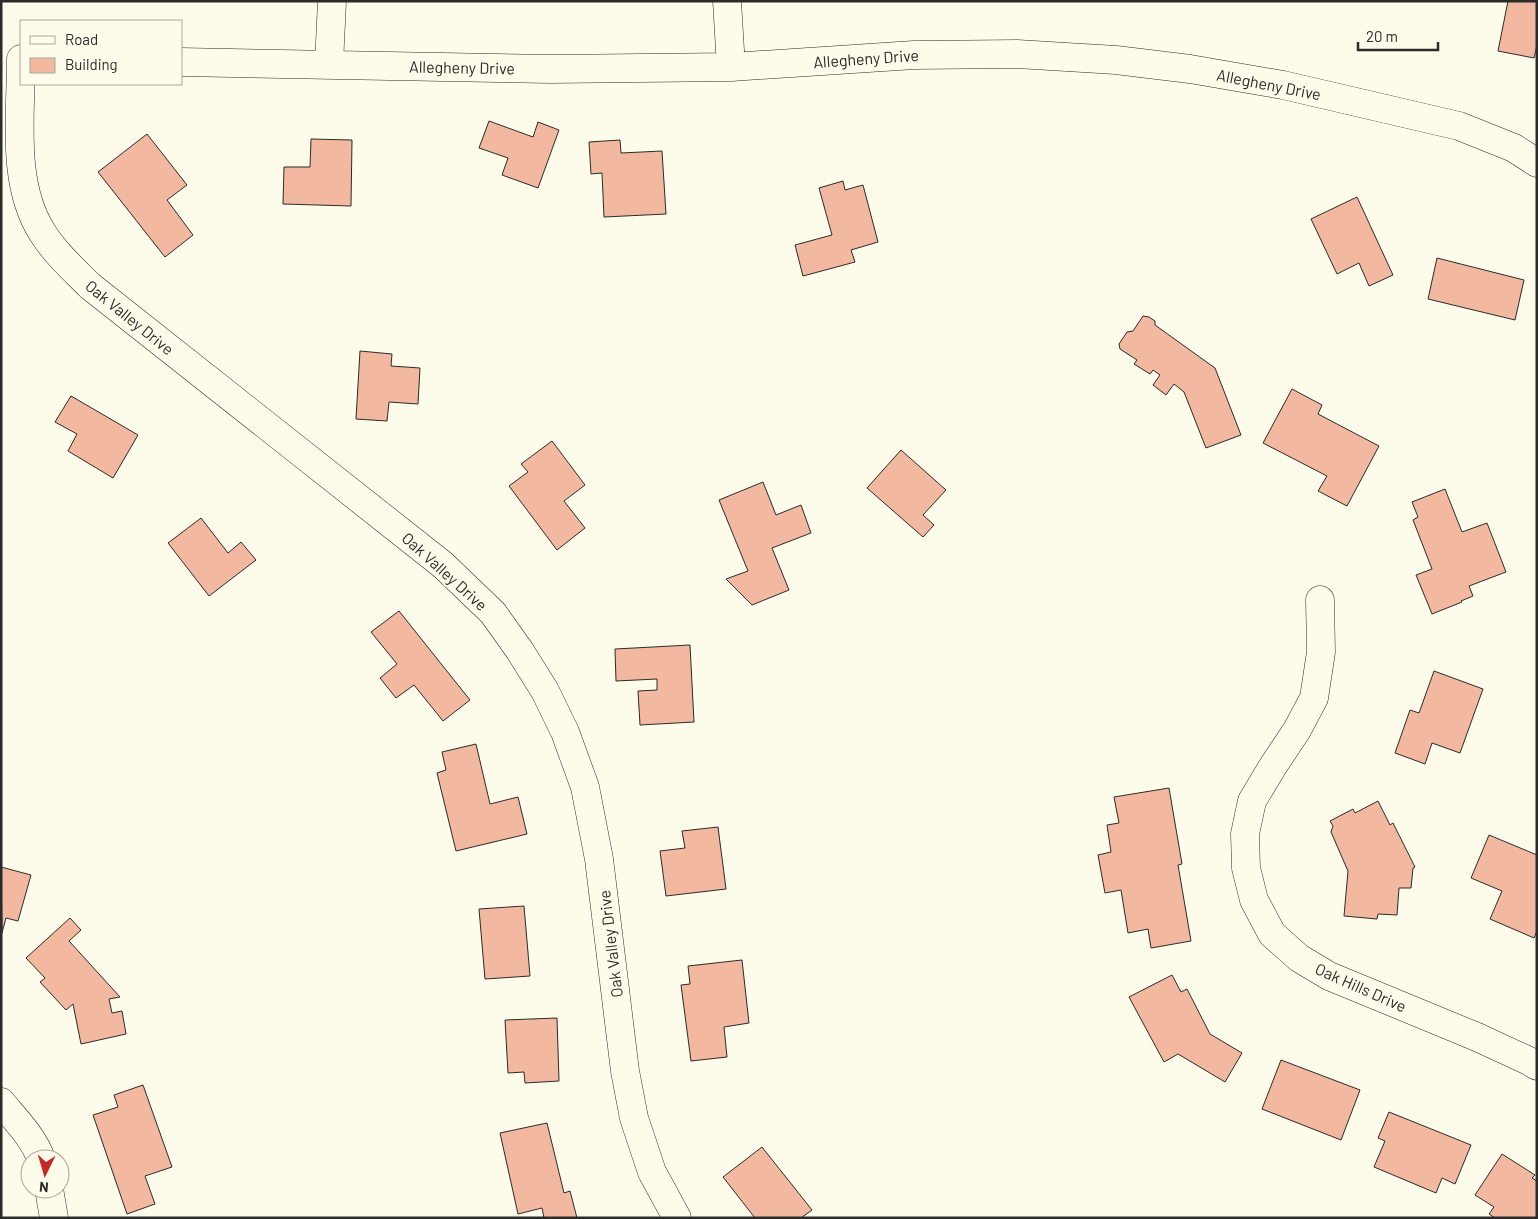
<svg xmlns="http://www.w3.org/2000/svg" width="1538" height="1219" font-family="Barlow,sans-serif">
	<rect width="100%" height="100%" fill="#fdfbea"/>
	<path fill="#f2b8a0" stroke="#2b2b2b" d="M1508,1H1537V45L1534,58L1498,51Z
		M489,121L533,137L538,122L559,130L538,188L502,175L508,158L479,148Z
		M147,134L187,185L167,200L193,235L165,257L98,172Z
		M311,139L352,140L351,206L283,204L284,167H310Z
		M620,140L621,153L662,151L666,214L604,217L602,173L591,174L589,142Z
		M843,181L845,190L863,185L878,242L851,250L855,262L803,276L795,245L832,235L819,188Z
		M1357,197L1393,275L1369,286L1359,263L1337,274L1311,219Z
		M1437,258L1524,280L1515,320L1428,299Z
		M1143,316L1149,317L1155,321V325L1215,368L1241,435L1206,448L1184,392L1174,384L1166,395L1153,385L1160,375L1153,370L1150,374L1134,364L1137,360L1120,349L1119,344L1127,332L1133,331Z
		M360,351L392,354L391,366L420,368L418,404L389,402L387,421L356,419Z
		M1292,389L1322,405L1318,414L1379,446L1347,506L1318,491L1327,476L1263,443Z
		M71,396L138,435L113,478L68,451L77,434L55,422Z
		M552,441L585,485L564,501L585,528L557,550L509,486L528,472L521,464Z
		M901,450L946,490L923,515L934,525L923,537L867,488Z
		M763,482L776,515L801,505L811,533L772,548L789,590L752,605L726,579L748,571L719,500Z
		M1445,489L1462,532L1487,523L1506,572L1469,586L1473,596L1461,601L1462,602L1432,614L1416,575L1432,569L1413,520L1418,517L1412,502Z
		M201,518L228,553L241,542L256,560L209,596L168,543Z
		M399,611L470,700L443,721L414,685L396,698L380,678L397,664L371,632Z
		M690,645L694,722L640,725L638,691L657,690V679L616,681L615,649Z
		M1434,671L1483,689L1460,753L1432,743L1425,764L1395,753L1410,710L1419,713Z
		M476,744L490,804L518,797L527,834L456,851L437,773L446,770L442,752Z
		M1169,788L1182,864L1178,865L1191,941L1151,948L1148,929L1128,933L1121,890L1105,893L1098,855L1111,852L1107,825L1119,823L1114,797Z
		M1378,801L1390,825L1393,823L1415,867L1413,868L1411,888H1399L1397,915L1378,914L1377,919L1344,916L1348,871L1331,832L1333,826L1330,821L1353,809L1355,813Z
		M718,827L726,889L666,896L660,851L685,848L682,831Z
		M1489,835L1537,855V931L1534,938L1490,919L1502,891L1471,878Z
		M1,867L31,875L18,921L6,918L2,933Z
		M524,906L530,976L485,979L479,909Z
		M70,918L81,930L69,941L120,997L109,999L112,1013L122,1011L126,1034L81,1044L73,1004L66,1010L40,982L45,978L26,958Z
		M742,960L749,1023L724,1027L727,1057L691,1061L681,985L690,984L688,966Z
		M1172,975L1181,992L1187,989L1210,1034L1242,1053L1225,1082L1178,1054L1164,1062L1129,997Z
		M557,1018L559,1081L525,1083L524,1072L508,1073L505,1020Z
		M1281,1060L1360,1090L1341,1140L1262,1109Z
		M143,1085L172,1167L145,1176L155,1204L127,1214L93,1115L118,1107L114,1095Z
		M1389,1112L1471,1145L1455,1184L1442,1178L1436,1193L1374,1167L1385,1141L1378,1138Z
		M547,1123L564,1193L570,1191L577,1218H544L542,1208L518,1214L500,1133Z
		M762,1147L812,1210L801,1218H755L723,1177Z
		M1502,1154L1535,1175L1532,1178L1537,1181V1218H1495L1489,1214L1494,1207L1475,1195Z"/>
	<g fill="none" stroke-linecap="round" stroke-linejoin="round">
		<g stroke="#2b2b2b" stroke-width="29">
			<path id="minor" d="M727,1L731,67
				M21,59C21,115 11,183 42,232C55,253 73,269 90,286L443,565L493,613L520,651L545,691L565,732L585,787L599,859L625,1071L634,1118L652,1172L677,1218
				M181,62L551,69L731,67L914,55L1017,54L1116,60L1190,69L1283,85L1459,126L1514,148L1537,163
				M329,64L332,1
				M1320,600L1321,652L1314,698L1297,730L1273,766L1252,801L1245,834L1246,868L1254,900L1272,934L1299,958L1329,976L1477,1037L1529,1061L1537,1066
				M1,1102C15,1119 34,1138 41,1159
				M49,1189L54,1218"/>
		</g>
		<use href="#minor" stroke="#fdfbea" stroke-width="28"/>
	</g>
	<g text-anchor="middle" dominant-baseline="central" stroke-width="4" stroke-linejoin="round" paint-order="stroke">
		<g font-size="16" fill="#2b2b2b" stroke="#fdfbea">
			<text transform="translate(866 58) rotate(-4)">Allegheny Drive</text>
			<text transform="translate(462 67) rotate(1)">Allegheny Drive</text>
			<text transform="translate(1269 84) rotate(11)">Allegheny Drive</text>
			<text transform="translate(130 317) rotate(39)">Oak Valley Drive</text>
			<text transform="translate(445 571) rotate(42)">Oak Valley Drive</text>
			<text transform="translate(610 944) rotate(-97)">Oak Valley Drive</text>
			<text transform="translate(1361 987) rotate(24)">Oak Hills Drive</text>
		</g>
	</g>
	<rect width="1538" height="1219" fill="none" stroke="#2b2b2b" stroke-width="5"/>
	<rect x="20" y="20" width="162" height="65" fill="#fdfbea" stroke="#a9a89e"/>
	<rect x="30" y="36" width="25" height="8" fill="#fdfbea" stroke="#a9a89e"/>
	<text x="65" y="45" font-size="15" fill="#2b2b2b">Road</text>
	<rect x="30" y="58" width="25" height="15" fill="#f2b8a0" stroke="#a9a89e"/>
	<text x="65" y="70" font-size="15" fill="#2b2b2b">Building</text>
	<g transform="translate(45 1174) rotate(185)"><circle r="24" fill="#fdfbea" stroke="#a9a89e"/>
	<path d="M0-4L9 19L0 12L-9 19Z" fill="#c62828"/>
	<text y="-8" font-size="14" font-weight="bold" text-anchor="middle" fill="#2b2b2b">N</text>
	</g>
	<path d="M1358 42v8h80v-8" fill="none" stroke="#2b2b2b" stroke-width="2.5"/>
	<text x="1366" y="42" font-size="15" fill="#2b2b2b" stroke="#fdfbea" stroke-width="4" paint-order="stroke">20 m</text>
</svg>
